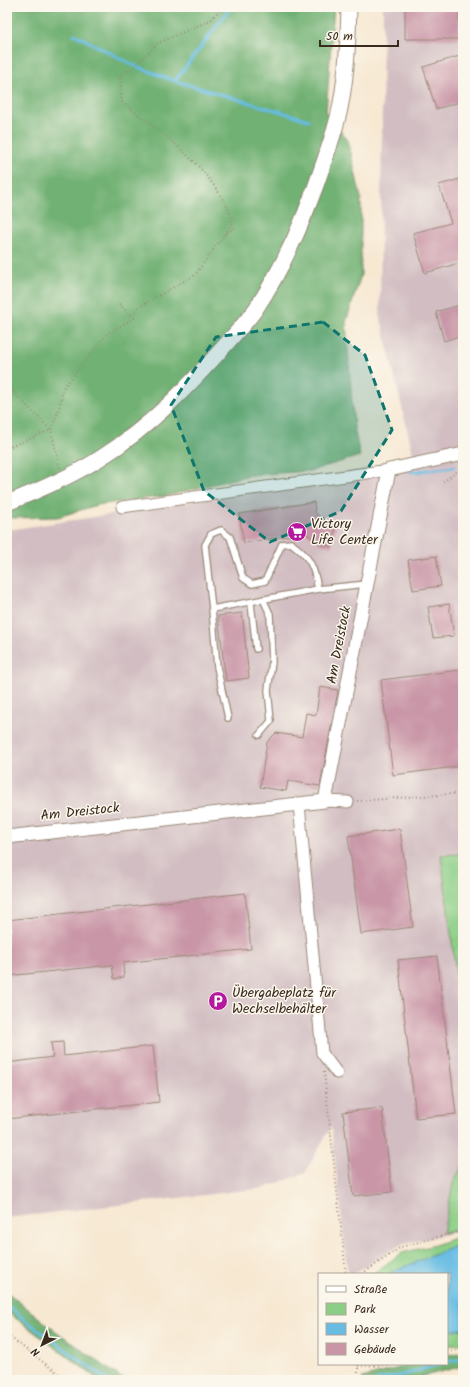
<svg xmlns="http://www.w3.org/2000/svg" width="470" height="1387" font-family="Kalam,sans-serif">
	<rect width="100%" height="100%" fill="#fbf7ec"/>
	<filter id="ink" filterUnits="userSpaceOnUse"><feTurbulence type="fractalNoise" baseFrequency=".025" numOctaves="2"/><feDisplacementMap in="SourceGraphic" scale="8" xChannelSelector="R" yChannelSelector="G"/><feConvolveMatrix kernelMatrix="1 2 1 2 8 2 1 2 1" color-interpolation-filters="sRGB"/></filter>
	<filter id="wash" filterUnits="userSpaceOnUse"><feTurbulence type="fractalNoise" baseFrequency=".012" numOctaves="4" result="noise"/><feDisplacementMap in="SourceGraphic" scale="16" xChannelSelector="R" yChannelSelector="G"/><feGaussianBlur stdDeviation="0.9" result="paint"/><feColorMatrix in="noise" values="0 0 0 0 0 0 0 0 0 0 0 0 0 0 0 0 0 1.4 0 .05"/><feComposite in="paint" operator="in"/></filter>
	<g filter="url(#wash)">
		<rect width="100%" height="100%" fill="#f7e8d2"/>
		<path fill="#d2bec2" d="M383,7H463V447L414,458L380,315Z
			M463,448V1226L460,1231L400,1245L353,1274H348L331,1126L305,1173L264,1188L7,1218V530L161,507L392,464Z"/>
		<path fill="#8cce86" stroke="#647c52" d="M463,854V1028L441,855Z
			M463,1165V1225L459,1230L443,1233L453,1183Z
			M463,1235V1343L447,1346V1274H372L402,1253L435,1245Z"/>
		<path fill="#71b173" stroke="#566e48" d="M7,7H334L326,113L348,140L361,198V275L346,322L354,427L360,456L310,471L250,475L166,496L97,505L58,517L12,518L7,516Z
			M7,1292L53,1329L120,1377L129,1380H99L7,1312Z
			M463,1352V1366L409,1380H362V1378L413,1364H447V1355Z"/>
		<path fill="#66bce3" stroke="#507380" d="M463,1243V1329L447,1331V1274H387Z"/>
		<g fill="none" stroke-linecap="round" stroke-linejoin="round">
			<path stroke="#66bce3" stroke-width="3" d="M74,34L135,66L175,81L309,120
				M175,81L231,7
				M411,472L454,467
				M7,1305L25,1320L107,1380
				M447,1362L463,1359
				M377,1380L411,1373L439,1364"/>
		</g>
		<g id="blocks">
			<path fill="#c996a7" d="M405,7H459V39H405Z
				M463,55V101L436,109L423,67Z
				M463,178V262L425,273L413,233L451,223L439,185Z
				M463,304V335L444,341L436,312Z
				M314,502L315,512L322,520L336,526L332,547L321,544L306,533L244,543L239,514Z
				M436,556L441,586L413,590L408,560Z
				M449,604L454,636L433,638L428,607Z
				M242,613L249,678L226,681L218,616Z
				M460,670L463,689V766L393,775L381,680Z
				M320,687L338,690L320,786L288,781L286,791L260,787L267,742L276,733L302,737L306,713L316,715Z
				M400,829L413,927L361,934L348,836Z
				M245,893L251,949L123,963L124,977L114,979L112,965L7,976V920Z
				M437,956L456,1114L416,1118L398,960Z
				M63,1042L64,1056L153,1046L159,1102L7,1119V1063L53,1057L51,1043Z
				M382,1108L392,1192L353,1196L343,1112Z"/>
		</g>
	</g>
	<g filter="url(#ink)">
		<use href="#blocks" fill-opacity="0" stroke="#998978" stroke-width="1"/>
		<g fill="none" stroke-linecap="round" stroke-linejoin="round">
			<g stroke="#998978" stroke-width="8">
				<path id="service" d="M251,603L256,649
					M212,609L205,545L211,534L221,530L230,537L243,578L252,584L265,581L282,544L291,543C310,557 314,566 318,589
					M228,718L217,667L212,609L318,589L367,584
					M259,735L271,721L268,690L272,662L270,614L263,599"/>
			</g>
			<g stroke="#998978" stroke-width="13">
				<path id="minor" d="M122,507L389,470
					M325,801L348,802
					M299,804L322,1053L337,1073"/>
			</g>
			<g stroke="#998978" stroke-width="15">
				<path id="tertiary" d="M7,837L325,801L389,470L463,454"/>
			</g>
			<g stroke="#998978" stroke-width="17">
				<path id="secondary" d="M7,503C40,490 73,476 102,457C150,427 191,384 228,342C237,332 247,321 255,310C286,264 308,211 325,159C331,141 338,122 341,103C347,71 348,39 349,7"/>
			</g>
			<path stroke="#998978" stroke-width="2" stroke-dasharray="1 3" stroke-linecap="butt" d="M224,235L236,227
				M119,304L134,318
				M7,386L51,430L60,468
				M7,448L51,430L59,409L63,388L106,335L134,318L137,308L195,275L233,223C231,213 227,206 222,198C198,157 159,131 122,102L120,76L135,66L158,43L211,20L222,7
				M443,482L463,467
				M357,801L463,793
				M324,1072L346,1274
				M362,1274L401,1247L460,1231L463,1228
				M7,1335L67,1380
				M447,1352L463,1348
				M358,1364V1380
				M358,1366L395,1364"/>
			<use href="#service" stroke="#fff" stroke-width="5.5"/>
			<use href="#minor" stroke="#fff" stroke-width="11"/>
			<use href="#tertiary" stroke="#fff" stroke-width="13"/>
			<use href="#secondary" stroke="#fff" stroke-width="15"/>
		</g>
	</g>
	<path fill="#0f766e" fill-opacity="0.2" stroke="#0f766e" stroke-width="3" stroke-dasharray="8 5" stroke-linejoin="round" d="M323,322L365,355L392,430L341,511L270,542L204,491L171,405L216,337Z"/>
	<defs>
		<g id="supermarket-disc" transform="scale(1)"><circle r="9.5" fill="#b5179e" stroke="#fbf7ec"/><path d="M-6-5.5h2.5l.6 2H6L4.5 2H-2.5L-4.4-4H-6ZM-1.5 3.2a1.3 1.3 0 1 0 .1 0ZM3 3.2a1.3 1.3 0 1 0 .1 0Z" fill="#fff"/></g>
		<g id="parking-disc" transform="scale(1)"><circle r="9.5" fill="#b5179e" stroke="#fbf7ec"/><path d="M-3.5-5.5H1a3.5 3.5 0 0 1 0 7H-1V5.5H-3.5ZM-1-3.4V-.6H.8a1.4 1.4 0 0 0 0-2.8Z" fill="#fff"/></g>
	</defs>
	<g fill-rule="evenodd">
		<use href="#supermarket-disc" x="297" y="532"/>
		<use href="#parking-disc" x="218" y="1001"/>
	</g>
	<g text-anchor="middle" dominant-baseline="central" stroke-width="3" stroke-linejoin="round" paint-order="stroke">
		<g font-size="14" fill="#3b2a1e" stroke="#fbf7ec" text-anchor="start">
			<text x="311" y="524">Victory<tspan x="311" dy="16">Life Center</tspan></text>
			<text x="232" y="993">Übergabeplatz für<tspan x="232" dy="16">Wechselbehälter</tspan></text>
		</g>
		<g font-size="14" fill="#3b2a1e" stroke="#fbf7ec">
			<text transform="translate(339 645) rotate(-79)">Am Dreistock</text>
			<text transform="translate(80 812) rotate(-6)">Am Dreistock</text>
		</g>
	</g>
	<rect width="470" height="1387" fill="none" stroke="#fbf7ec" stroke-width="24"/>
	<rect x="318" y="1273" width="130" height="92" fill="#fbf7ec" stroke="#aea59a"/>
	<rect x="326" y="1286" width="20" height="6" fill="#ffffff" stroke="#aea59a"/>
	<text x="354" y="1293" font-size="12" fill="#3b2a1e">Straße</text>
	<rect x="326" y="1303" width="20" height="12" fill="#8cce86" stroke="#aea59a"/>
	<text x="354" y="1313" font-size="12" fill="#3b2a1e">Park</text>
	<rect x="326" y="1323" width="20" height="12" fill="#66bce3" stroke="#aea59a"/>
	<text x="354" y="1333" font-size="12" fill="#3b2a1e">Wasser</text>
	<rect x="326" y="1343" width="20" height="12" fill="#c996a7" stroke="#aea59a"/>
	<text x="354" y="1353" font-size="12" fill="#3b2a1e">Gebäude</text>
	<g transform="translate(42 1345) rotate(222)" stroke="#fbf7ec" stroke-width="3" paint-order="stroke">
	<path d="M0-3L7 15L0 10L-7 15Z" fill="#3b2a1e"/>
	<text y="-6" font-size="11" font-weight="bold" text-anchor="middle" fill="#3b2a1e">N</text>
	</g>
	<path d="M320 40v6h78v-6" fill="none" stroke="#3b2a1e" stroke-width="2"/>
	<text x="326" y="40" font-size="12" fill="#3b2a1e" stroke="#fbf7ec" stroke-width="3" paint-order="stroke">50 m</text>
</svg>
